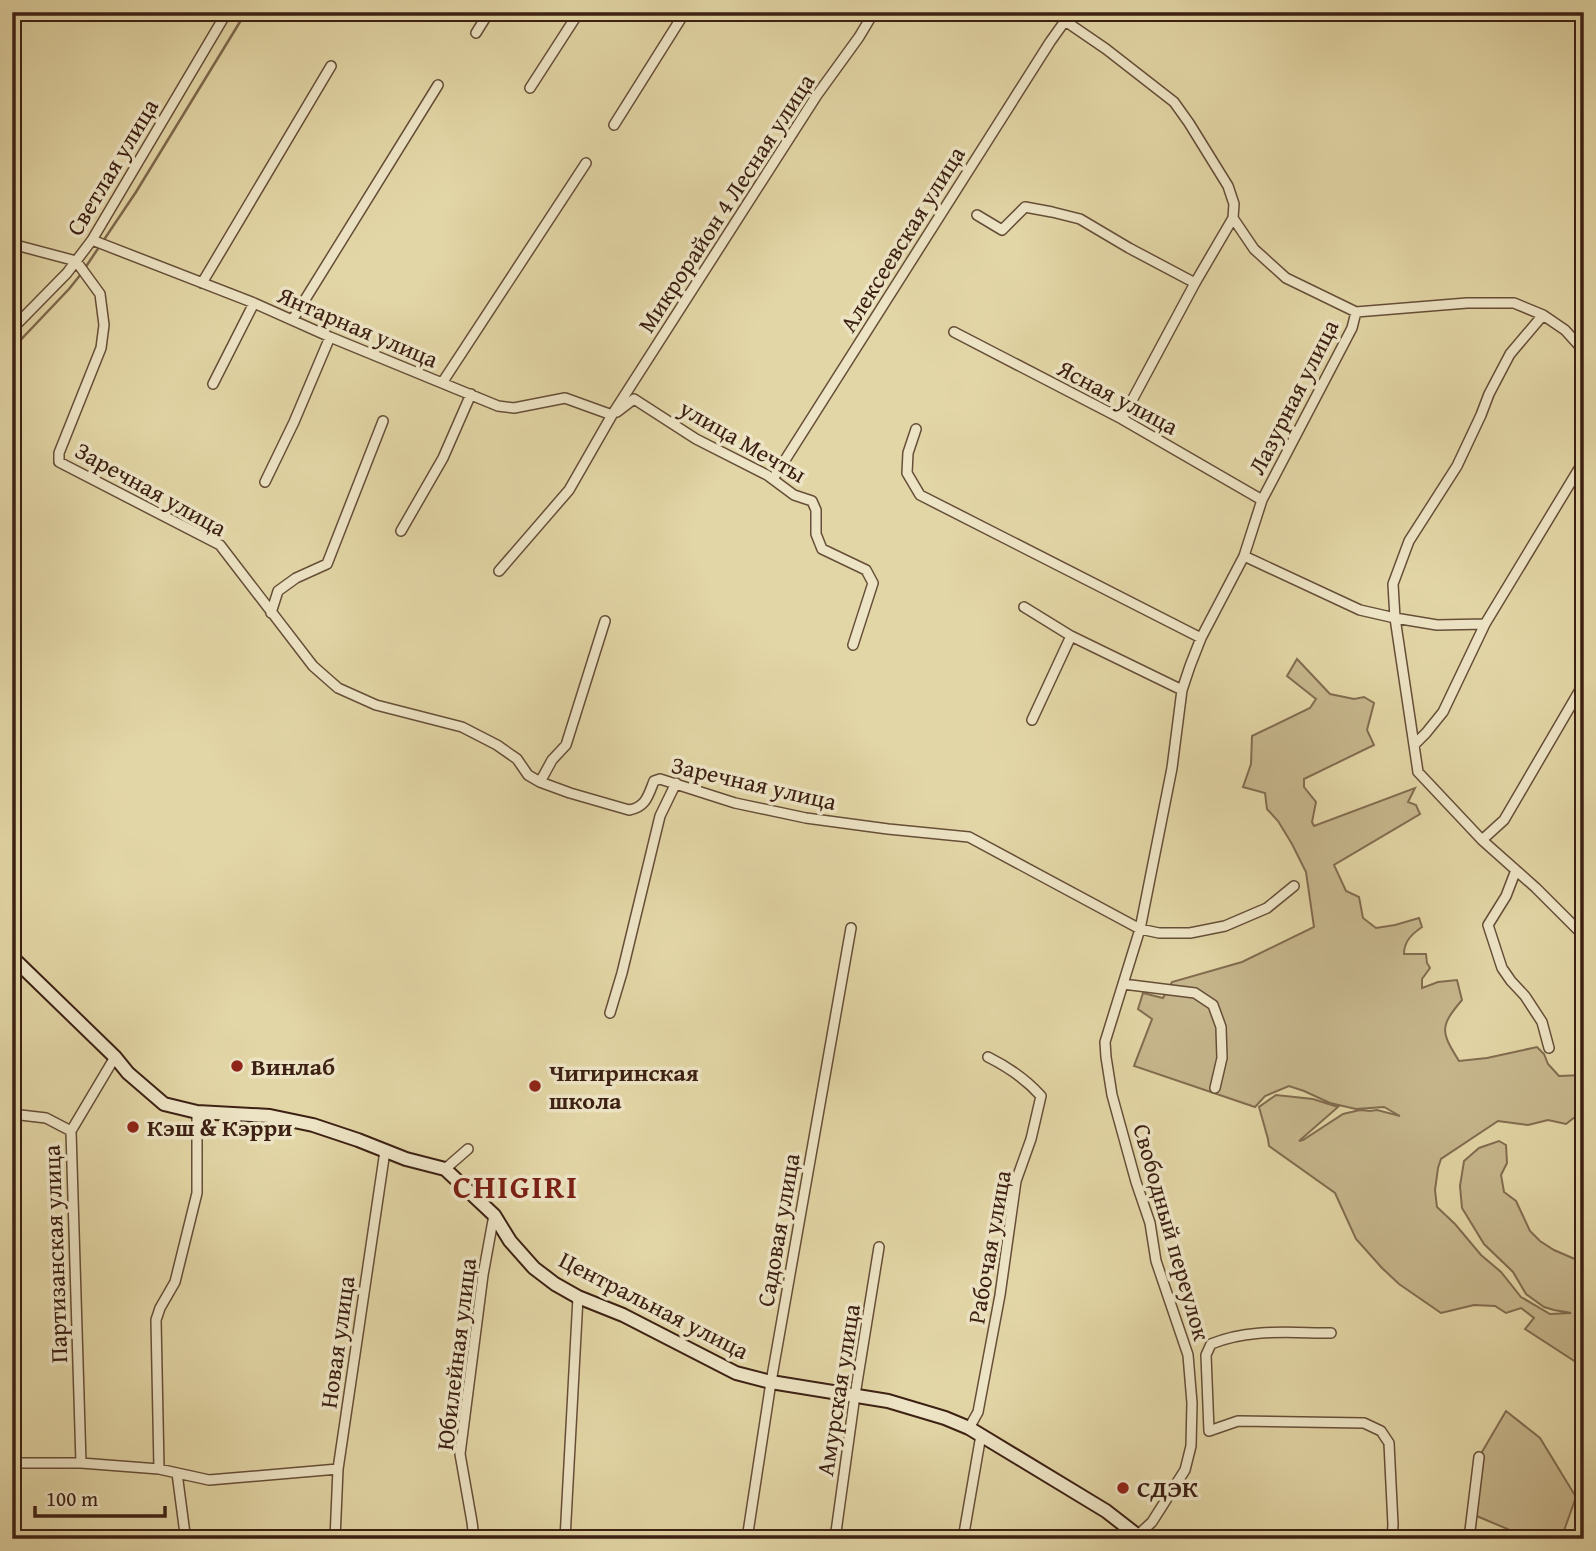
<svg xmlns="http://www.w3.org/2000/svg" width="1596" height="1551" font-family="'Gentium Book Plus',serif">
	<rect width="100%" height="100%" fill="#e3d6a6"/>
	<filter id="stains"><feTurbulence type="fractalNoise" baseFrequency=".00286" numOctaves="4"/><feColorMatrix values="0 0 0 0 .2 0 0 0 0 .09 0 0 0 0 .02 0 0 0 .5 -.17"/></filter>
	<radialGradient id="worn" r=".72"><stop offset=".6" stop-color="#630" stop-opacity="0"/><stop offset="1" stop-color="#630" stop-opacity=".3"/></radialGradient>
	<path fill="#c7b78d" stroke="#826c50" stroke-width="2" d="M1297,659L1330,694L1354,699L1364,697L1374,703L1367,730L1374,745L1304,779V787L1316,802L1312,822L1314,826L1415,788L1408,802L1416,805L1420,814L1334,865L1346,891L1359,897L1363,918L1376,928L1395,925L1419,918L1422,927C1412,934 1404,941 1404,954H1426L1427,963L1430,968L1422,979V988L1438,982L1457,980L1462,1000C1439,1027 1441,1032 1459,1061L1487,1058L1537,1047L1544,1054L1548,1064L1559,1076L1584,1075V1110L1566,1124L1548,1120L1528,1125L1498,1121L1441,1159L1438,1168L1435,1190L1437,1207L1455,1224L1481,1255L1501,1272L1521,1297L1550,1314L1571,1313L1554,1310L1544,1307L1526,1294L1513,1272L1484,1244L1462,1208L1460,1186L1464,1161L1479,1148L1499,1141L1506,1145L1507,1163L1501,1175L1504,1192L1516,1201L1530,1231L1540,1241L1554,1250L1584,1263V1364L1582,1366L1525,1329L1534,1318L1521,1308L1506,1313L1495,1306L1474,1305L1441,1313L1399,1284L1382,1268L1356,1239L1335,1193L1269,1146L1268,1139L1259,1107L1276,1095L1313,1099L1338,1107L1299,1141L1303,1140L1343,1114L1360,1110L1370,1111L1377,1110L1400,1116L1384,1107L1356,1109L1330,1103L1304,1091L1289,1086L1265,1096L1255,1107L1134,1066L1152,1019L1138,1009L1143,993L1163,998L1172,982L1242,962L1314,927L1306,872L1292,844L1278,821L1267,809L1265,793L1243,787L1251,764L1252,736L1310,708L1316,699L1287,676Z
		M1506,1411L1540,1438L1576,1497L1561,1539H1531L1472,1514L1479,1457Z"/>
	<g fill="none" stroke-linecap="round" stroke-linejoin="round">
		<path stroke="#7e684d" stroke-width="2.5" d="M85,268L136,192L246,12
			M12,349L69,289L81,274"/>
		<g stroke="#664e38" stroke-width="12">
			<path id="street" d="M1052,12L1106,49L1174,102L1189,123L1228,186L1234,204L1233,218L1195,283L1122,419
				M476,33L489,12
				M530,88L579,12
				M614,125L685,12
				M977,215L1002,230L1025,207L1052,212L1080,219L1129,248L1195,283
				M1233,218L1254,249L1286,278L1356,312L1467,303H1514L1543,315L1565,330L1584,351
				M92,240L254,303L330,337L498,406L514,408L565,398L612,415
				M12,244L76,261L100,294L104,325L101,348L59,453V462L220,545L313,666L338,688L376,705L462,727L497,745L517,759L528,775L540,782L570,793L629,810C646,807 648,796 654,781L660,779L735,803L806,818L888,829L969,837L1140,929L1159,933H1190L1225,926L1267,908L1294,886
				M202,283L331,66
				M293,319L438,85
				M12,329L67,273L92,240L227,12
				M954,332L1122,419L1262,500
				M442,383L586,163
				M213,384L254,303
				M617,412L634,399L696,439L767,475L794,495L812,501L816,510V534L822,549L866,570L873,583L853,645
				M916,429L908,453L907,473L920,495L1201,638
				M773,479L1050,42L1065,21
				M265,482L294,422L330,337
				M401,531L443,458L471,394
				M1244,556L1360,610L1395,618L1418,772L1482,840L1536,888L1584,936
				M499,571L569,490L612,415L817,95L859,37L874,12
				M1024,607L1071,636L1182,690
				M271,613L278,591L296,578L327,564L383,421
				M1485,624L1437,625L1395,618L1393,584L1409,541L1457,466L1481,415L1489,394L1510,354L1543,315
				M1032,720L1071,636
				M1414,745L1426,733L1443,712L1485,624L1580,467L1584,465
				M540,782L552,760L566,745L605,621
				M1482,840L1504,820L1584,683
				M1516,870L1506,896L1488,925L1502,968L1511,981L1525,996L1542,1022L1549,1048
				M1577,929L1584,917
				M1123,984L1195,993L1213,1005L1221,1027L1222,1058L1215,1088
				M610,1013L622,973L660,816L676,783
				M12,1114L46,1118L71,1131
				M445,1169L468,1149
				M1331,1333C1291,1333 1249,1328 1211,1344L1206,1355L1209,1431L1238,1421L1364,1423L1381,1431L1389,1443L1393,1525L1392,1539
				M969,1428L978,1412L1000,1295L1016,1181L1031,1139L1041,1096C1025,1078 1008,1067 988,1057
				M12,1463H81L159,1469L209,1480L338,1469
				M81,1463L71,1131L115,1057
				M159,1469L156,1320L160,1308L175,1282L197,1193V1112
				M177,1473L185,1534
				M1138,1535L1152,1522L1185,1470L1191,1446L1192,1403L1188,1355L1156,1261L1150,1223L1136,1182L1112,1095L1106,1057L1105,1042L1140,929L1172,768L1182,690L1190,666L1201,638L1244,556L1262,500L1352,328L1356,312
				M335,1539L338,1469L385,1151
				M474,1539L472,1522L460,1454L483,1275L494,1215
				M565,1539L578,1297
				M747,1539L771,1382L851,928
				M835,1539L855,1395L879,1247
				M963,1539L981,1435
				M1469,1539L1479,1457"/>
		</g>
		<g stroke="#3c2013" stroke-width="16">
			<path id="secondary" d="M12,957L115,1057L128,1073L164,1104L197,1112L270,1116L313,1125L358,1140L406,1159L445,1169L494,1215L510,1241L534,1268L555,1284L578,1297L623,1315L736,1373L771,1382L888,1401L945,1418L969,1428L1106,1511L1142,1539"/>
		</g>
		<use href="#street" stroke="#ede4c5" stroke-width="9"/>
		<use href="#secondary" stroke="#ede4c5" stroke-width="12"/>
	</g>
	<g fill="#8f2418" stroke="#ede4c5" stroke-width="2.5">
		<circle cx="237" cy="1066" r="7"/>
		<circle cx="535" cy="1086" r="7"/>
		<circle cx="133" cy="1127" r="7"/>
		<circle cx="1123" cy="1488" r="7"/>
	</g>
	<g text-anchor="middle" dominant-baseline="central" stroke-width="7" stroke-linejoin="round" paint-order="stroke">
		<g font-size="24" fill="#3c2013" stroke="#ede4c5">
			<text transform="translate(112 167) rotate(-59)">Светлая улица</text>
			<text transform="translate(726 203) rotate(-57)">Микрорайон 4 Лесная улица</text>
			<text transform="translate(902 239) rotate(-58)">Алексеевская улица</text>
			<text transform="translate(358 327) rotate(23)">Янтарная улица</text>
			<text transform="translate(1118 397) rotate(28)">Ясная улица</text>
			<text transform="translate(1293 397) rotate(-63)">Лазурная улица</text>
			<text transform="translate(743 441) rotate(30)">улица Мечты</text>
			<text transform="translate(151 489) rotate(29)">Заречная улица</text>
			<text transform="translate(754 783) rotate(13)">Заречная улица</text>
			<text transform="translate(778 1230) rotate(-80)">Садовая улица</text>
			<text transform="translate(1172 1232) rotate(74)">Свободный переулок</text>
			<text transform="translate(989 1247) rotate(-80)">Рабочая улица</text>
			<text transform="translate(55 1254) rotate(-92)">Партизанская улица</text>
			<text transform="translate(654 1305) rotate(27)">Центральная улица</text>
			<text transform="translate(337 1342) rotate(-82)">Новая улица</text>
			<text transform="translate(456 1354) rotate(-83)">Юбилейная улица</text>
			<text transform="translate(838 1390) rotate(-81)">Амурская улица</text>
		</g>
		<g font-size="24" font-weight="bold" fill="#3c2013" stroke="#ede4c5" text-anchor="start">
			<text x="251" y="1066">Винлаб</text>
			<text x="549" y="1072">Чигиринская<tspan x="549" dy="28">школа</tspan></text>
			<text x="147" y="1127">Кэш &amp; Кэрри</text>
			<text x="1137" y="1488">СДЭК</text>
		</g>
		<g font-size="32" font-weight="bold" letter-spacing="2" fill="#7a1f14" stroke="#ede4c5">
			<text x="516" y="1186">CHIGIRI</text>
		</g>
	</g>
	<rect width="1596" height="1551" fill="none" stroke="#e3d6a6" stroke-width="42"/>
	<rect x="14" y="14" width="1568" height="1523" fill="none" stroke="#3c2013" stroke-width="3.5"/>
	<rect x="21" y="21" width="1554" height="1509" fill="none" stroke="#3c2013" stroke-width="2"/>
	<path d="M35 1506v10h130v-10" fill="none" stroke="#3c2013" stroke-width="3.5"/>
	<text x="46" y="1506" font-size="21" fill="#3c2013" stroke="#ede4c5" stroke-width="5" paint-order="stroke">100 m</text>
	<rect width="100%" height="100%" filter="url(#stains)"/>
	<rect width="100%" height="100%" fill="url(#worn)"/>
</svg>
